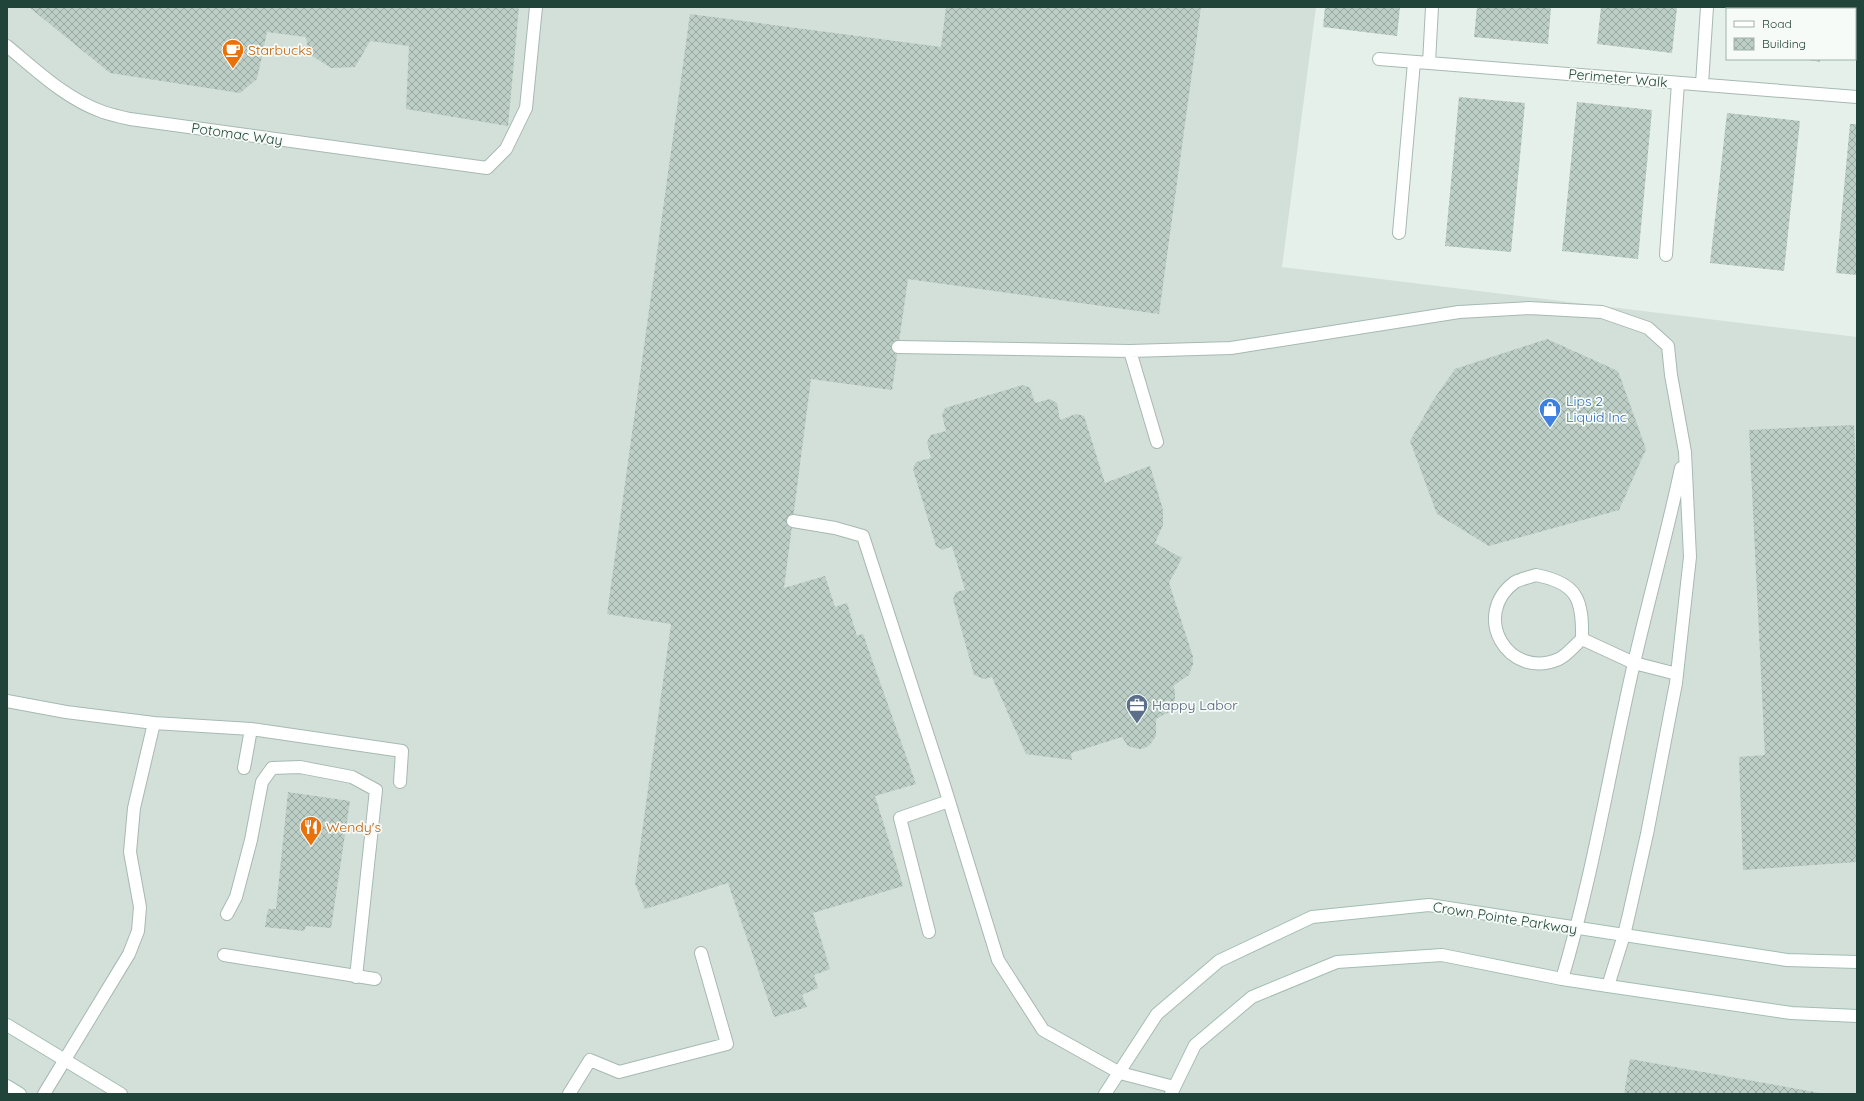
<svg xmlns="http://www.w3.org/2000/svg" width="1864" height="1101" font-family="Quicksand,sans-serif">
	<defs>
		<pattern id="building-cross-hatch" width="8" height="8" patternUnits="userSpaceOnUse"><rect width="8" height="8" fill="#bccec6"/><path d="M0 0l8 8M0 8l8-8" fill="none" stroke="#98a9a2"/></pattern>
	</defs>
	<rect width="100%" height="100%" fill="#e5f0ea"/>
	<path fill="#d3e0d9" d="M7,7H1316L1282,267L1857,337V1094H7Z"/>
	<path fill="url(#building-cross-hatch)" d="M29,7H519L508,126L406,109L409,46L370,41L355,67L331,68L309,54L306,37L267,32L257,79L240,93L110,73Z
		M946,7H1201L1159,314L908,279L892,390L811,379L784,588L825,576L835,607L847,603L857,636L863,634L916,784L875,796L903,886L813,913L830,969L814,975L818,988L802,995L807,1007L774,1017L728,883L645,909L635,883L671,624L607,614L690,14L941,47Z
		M1325,7H1400L1397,36L1323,27Z
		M1477,7H1551L1548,44L1474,37Z
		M1601,7H1677L1672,53L1597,44Z
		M1751,7H1826L1825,9H1751Z
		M1803,59H1820V62Z
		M1459,97L1525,103L1511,252L1445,246Z
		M1577,102L1652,110L1638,259L1562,251Z
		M1727,113L1800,121L1784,271L1710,263Z
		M1850,124H1857V275L1836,273Z
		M1547,339L1618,371L1646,449L1619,510L1489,546L1437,514L1410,441L1432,402L1455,369Z
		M1023,385L1030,388L1035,403L1050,399L1057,403L1060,420L1076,414L1084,416L1105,483L1150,466L1163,510V525L1155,543L1182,558L1169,583L1193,657V664L1189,675L1173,686L1175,691V703L1169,712L1156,719V736L1150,745L1144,748L1139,749L1128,746L1122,737L1071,753L1072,760L1026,754L992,677L984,679L974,675L953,599L956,592L965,590L952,546L943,550L936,546L913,469L916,462L931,458L927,442L931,435L946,431L942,415L945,408Z
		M1854,425L1857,487V862L1743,870L1739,757L1765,755L1749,430Z
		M288,792L350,801L331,928L306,926L304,931L265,927L268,909H276Z
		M1630,1059L1820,1093L1819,1094H1624Z"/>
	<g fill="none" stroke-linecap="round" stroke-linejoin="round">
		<g stroke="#a6b9b2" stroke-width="14">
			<path id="lane" d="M7,46C36,70 66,99 103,112C112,115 121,117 130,119L487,168L506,149L526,108L536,7
				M898,347L1130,351L1231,348L1459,312L1529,308L1602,312L1648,328L1668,346L1671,375L1685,452L1690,557L1676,683L1647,834L1629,914L1624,935L1608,986
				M1130,351L1157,442
				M793,521L835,528L863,536L944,785L998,960L1043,1030L1120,1073L1174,1087
				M1536,575C1577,583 1583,599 1582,639C1575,645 1567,655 1559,659C1508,681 1470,615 1515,582C1521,579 1529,577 1536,575Z
				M1582,639L1634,663L1677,674
				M7,701L66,712L154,723L251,729L402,751L400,782
				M244,768L251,729
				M227,914L236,897L251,840L262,782L272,768L300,767L352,777L376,790L356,977
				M929,932L900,818L949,801
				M224,955L375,979
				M1562,979C1593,875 1610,768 1634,663C1649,598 1667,534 1681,468
				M44,1094L129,954L138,931L140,907L130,852L134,808L154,723
				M569,1094L590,1060L619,1072L727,1044L701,953"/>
		</g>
		<g stroke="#a6b9b2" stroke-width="14">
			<path id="street" d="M1379,59L1857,97
				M1429,63L1432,7
				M1702,84L1707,7
				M1399,233L1414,62
				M1666,255L1678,83"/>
		</g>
		<g stroke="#a2bdb2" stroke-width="14">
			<path id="secondary" d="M7,1025L121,1094
				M7,1086L20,1094
				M1105,1094L1157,1014L1219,961L1312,917L1429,905L1787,960L1857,962
				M1171,1094L1195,1045L1252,997L1337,962L1442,955L1562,979L1608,986L1791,1013L1857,1016"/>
		</g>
		<use href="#lane" stroke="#fff" stroke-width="12"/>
		<use href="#street" stroke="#fff" stroke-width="12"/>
		<use href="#secondary" stroke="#fff" stroke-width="12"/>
	</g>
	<defs>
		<g id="cafe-pin" transform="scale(1.15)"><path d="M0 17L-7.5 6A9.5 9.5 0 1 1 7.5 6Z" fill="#e8710a" stroke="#f6fbf8"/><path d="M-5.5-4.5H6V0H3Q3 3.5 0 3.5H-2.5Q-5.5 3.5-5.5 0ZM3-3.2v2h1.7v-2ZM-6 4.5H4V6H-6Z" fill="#fff"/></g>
		<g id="shop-pin" transform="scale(1.15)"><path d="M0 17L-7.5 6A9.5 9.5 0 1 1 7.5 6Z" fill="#3f7fe0" stroke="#f6fbf8"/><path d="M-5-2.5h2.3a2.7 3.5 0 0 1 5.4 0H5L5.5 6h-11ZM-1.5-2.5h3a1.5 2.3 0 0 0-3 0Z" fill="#fff"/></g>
		<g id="office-pin" transform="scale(1.15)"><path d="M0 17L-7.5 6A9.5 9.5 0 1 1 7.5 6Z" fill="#5c6f8a" stroke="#f6fbf8"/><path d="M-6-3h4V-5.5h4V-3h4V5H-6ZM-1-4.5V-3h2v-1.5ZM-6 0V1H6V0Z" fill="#fff"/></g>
		<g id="restaurant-pin" transform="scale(1.15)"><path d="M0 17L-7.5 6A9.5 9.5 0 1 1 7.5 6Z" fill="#e8710a" stroke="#f6fbf8"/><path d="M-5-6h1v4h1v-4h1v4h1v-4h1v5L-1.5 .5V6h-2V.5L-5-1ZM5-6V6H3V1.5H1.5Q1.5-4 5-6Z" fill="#fff"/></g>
	</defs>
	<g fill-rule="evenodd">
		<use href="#cafe-pin" x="233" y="50"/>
		<use href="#shop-pin" x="1550" y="409"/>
		<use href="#office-pin" x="1137" y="705"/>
		<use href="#restaurant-pin" x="311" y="827"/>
	</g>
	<g text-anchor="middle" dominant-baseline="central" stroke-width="3.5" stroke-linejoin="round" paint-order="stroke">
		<g font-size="14" fill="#c56008" stroke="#f6fbf8" text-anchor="start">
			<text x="248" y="50">Starbucks</text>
			<text x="326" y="827">Wendy's</text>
		</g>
		<g font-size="14" fill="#21443a" stroke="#f6fbf8">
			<text transform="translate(1618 78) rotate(5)">Perimeter Walk</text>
			<text transform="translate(237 134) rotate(8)">Potomac Way</text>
			<text transform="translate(1505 918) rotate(9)">Crown Pointe Parkway</text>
		</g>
		<g font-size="14" fill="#366cbe" stroke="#f6fbf8" text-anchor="start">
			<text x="1566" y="401">Lips 2<tspan x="1566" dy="16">Liquid Inc</tspan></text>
		</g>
		<g font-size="14" fill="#4e5e75" stroke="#f6fbf8" text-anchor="start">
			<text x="1152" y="705">Happy Labor</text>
		</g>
	</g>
	<rect width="1864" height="1101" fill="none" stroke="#21443a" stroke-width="16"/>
	<rect x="1726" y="8" width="130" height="52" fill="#f6fbf8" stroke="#a1b2ac"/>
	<rect x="1734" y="21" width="20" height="6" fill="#ffffff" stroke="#a1b2ac"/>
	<text x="1762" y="28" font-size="12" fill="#21443a">Road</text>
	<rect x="1734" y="38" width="20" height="12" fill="url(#building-cross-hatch)" stroke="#a1b2ac"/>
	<text x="1762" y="48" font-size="12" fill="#21443a">Building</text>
</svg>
